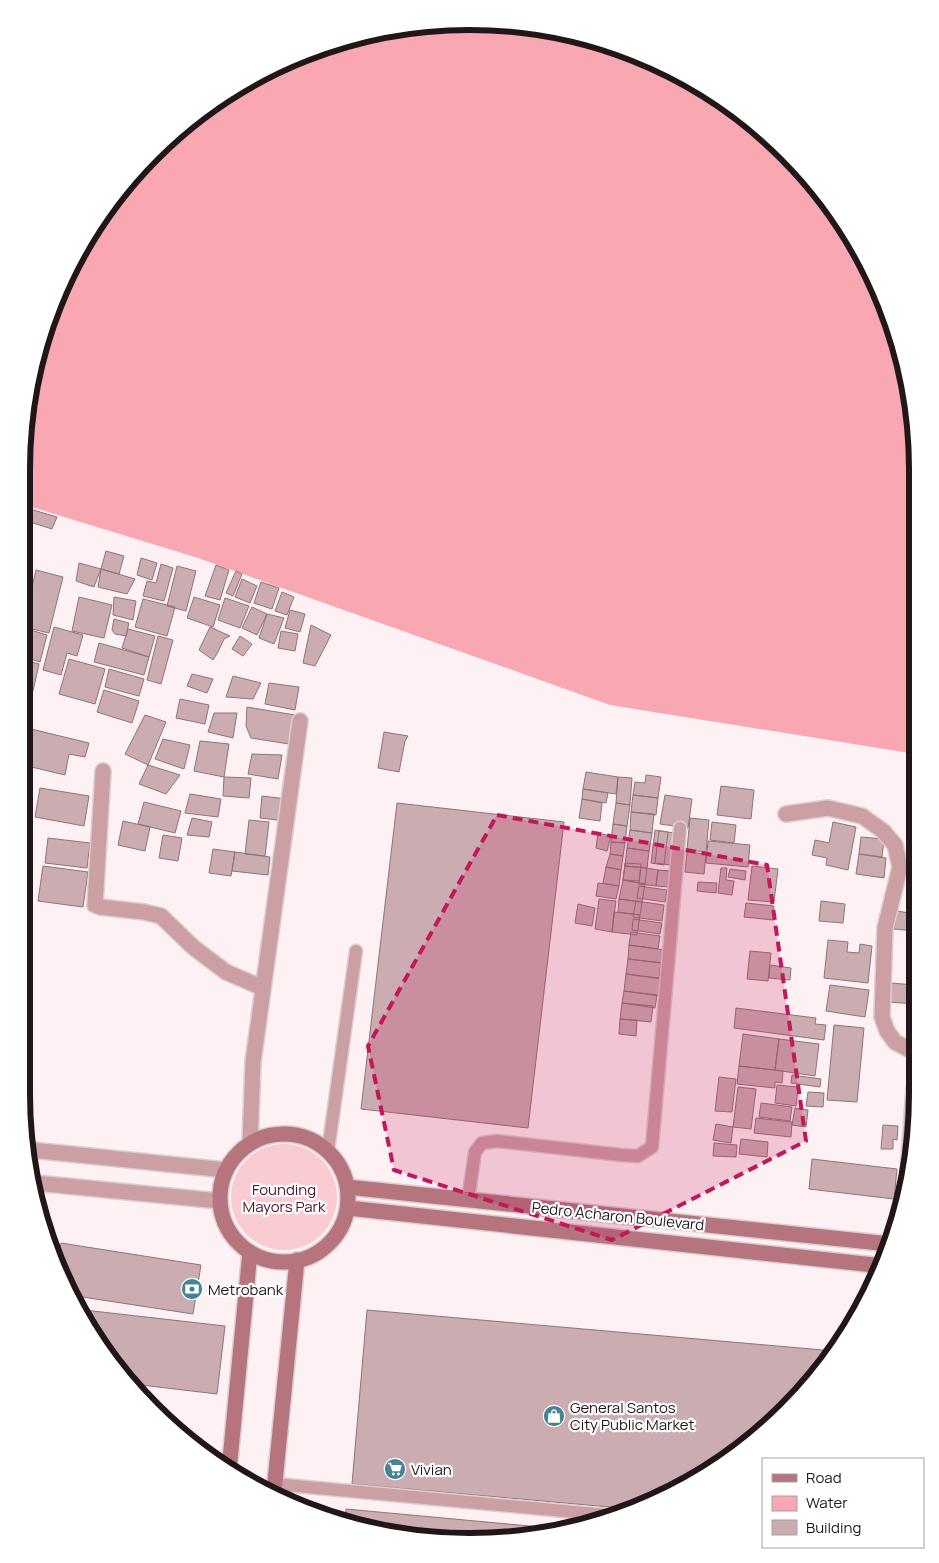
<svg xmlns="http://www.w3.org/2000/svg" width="939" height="1563" font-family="Manrope,sans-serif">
	<rect width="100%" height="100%" fill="#fef1f3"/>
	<path fill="#f9ccd2" d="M231 1197a53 53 0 1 1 106 0a53 53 0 1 1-106 0Z"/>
	<path fill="#f8a7b3" d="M499,22L585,36L667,67L742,114L807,174L858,246L902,353L917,440L916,754L610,705L198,558L25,505V411L55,298L114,197L174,133L245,81L325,45L411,25Z"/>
	<path fill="#cbadb1" stroke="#8f7377" d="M30,509L57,517L52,529L27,521Z
		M106,551L124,556L119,574L101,569Z
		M141,558L157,563L152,580L137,575Z
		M79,563L101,569L94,587L76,581Z
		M161,564L173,568L164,601L143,596L147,581L156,583Z
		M216,565L229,570L220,600L205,596Z
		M177,566L196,571L186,611L167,606Z
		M101,569L135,579L127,594L98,587Z
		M36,570L63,577L49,633L24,627V620Z
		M236,571L242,574L233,596L226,593Z
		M242,579L257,586L250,603L235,597Z
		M261,582L279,588L272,609L254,603Z
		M282,592L294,597L287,615L275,611Z
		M79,597L112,605L104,638L72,631Z
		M114,597L136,601L133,620L113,615Z
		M194,597L220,605L213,627L187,618Z
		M225,598L249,606L240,628L218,620Z
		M143,599L175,607L167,636L135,627Z
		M252,607L267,614L257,635L242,628Z
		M290,610L305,614L300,632L285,628Z
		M267,614L284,618L274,644L259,638Z
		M114,619L129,623L126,636L115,634L112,630Z
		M311,625L331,635L315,666L303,663Z
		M54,627L83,635L77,656L67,653L61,675L43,670Z
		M210,627L230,636L224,639L218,652L213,660L199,650Z
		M24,628L47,635L40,662L24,657Z
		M128,629L155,636L149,657L122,648Z
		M281,631L298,634L295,651L278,648Z
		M158,636L173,640L161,684L147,680Z
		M240,636L252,644L243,656L232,649Z
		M99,643L149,657L144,675L94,662Z
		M69,659L105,669L95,704L59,694Z
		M24,660L39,664L33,691L24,688Z
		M109,669L144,679L139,696L105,687Z
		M192,674L213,679L207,693L187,686Z
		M233,676L261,683L253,699L226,697Z
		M269,683L299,687L295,710L265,704Z
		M104,690L139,701L132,723L97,712Z
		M180,699L209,705L205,724L176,718Z
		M247,707L295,715L289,744L251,738L246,726Z
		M214,713H237L233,738L208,732Z
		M145,715L166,722L148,765L125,754Z
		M27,728L89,743L85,757L69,754L65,775L23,765V744Z
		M384,732L408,736L405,741L399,772L378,768Z
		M163,739L190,745L184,769L155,759Z
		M200,741L229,744L224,777L194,771Z
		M252,754L282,755L278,779L248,774Z
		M148,765L180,775L166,794L139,784Z
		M586,772L618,777L616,794L583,789Z
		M646,775L661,777L658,798L633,795L635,782L645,783Z
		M224,777L251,778L249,798L223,796Z
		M618,777L632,778L630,805L616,803Z
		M721,786L754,790L751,819L717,815Z
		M40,788L89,796L84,826L35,817Z
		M583,789L608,793L606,803L582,799Z
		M190,794L221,799L218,817L185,813Z
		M633,795L658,798L656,815L631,812Z
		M665,795L692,799L688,828L660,824Z
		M262,796L287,799L285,821L260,818Z
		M582,799L602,803L600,821L579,818Z
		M144,802L181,811L175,833L138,824Z
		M397,803L564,822L528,1128L361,1109Z
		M616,803L630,805L627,826L613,824Z
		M631,812L654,814L652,833L630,830Z
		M192,818L212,822L209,837L187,835Z
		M690,818L709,820L706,852L687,850Z
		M249,820L269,822L265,856L245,854Z
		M123,821L150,827L145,851L118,845Z
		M712,822L736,825L734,843L710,840Z
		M833,822L856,827L848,870L826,865L827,858L812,855L815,840L829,843Z
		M613,824L627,826L625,843L611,842Z
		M630,830L652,833L649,851L627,848Z
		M655,830L668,832L664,865L651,863Z
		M659,831L675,833L671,865L655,863Z
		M598,833L611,836L607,851L596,848Z
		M163,835L182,838L178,861L159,858Z
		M861,837L884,839L882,857L859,854Z
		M48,838L90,843L87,868L45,863Z
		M708,841L750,845L748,867L706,863Z
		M611,842L625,843L623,856L610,854Z
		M627,848L649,851L647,868L625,866Z
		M213,849L235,852L231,876L209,873Z
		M235,852L270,857L268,875L232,871Z
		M687,852L706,854L704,874L685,872Z
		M610,854L623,856L621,870L606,867Z
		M859,854L886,858L884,878L856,874Z
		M625,863L641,864L639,881L623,880Z
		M43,866L88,872L83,907L38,901Z
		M625,866L647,868L645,884L623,880Z
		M752,866L778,869L774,902L748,900Z
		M606,867L621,870L619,886L603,883Z
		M641,867L658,870L656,886L639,884Z
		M721,868H727L726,880L734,881L732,895L718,893Z
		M730,869L746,871L745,880L728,877Z
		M658,870L671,871L669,887L656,886Z
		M623,880L645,884L642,902L619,899Z
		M698,882L717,883L716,893L697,891Z
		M598,883L619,886L616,899L596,896Z
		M639,886L667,890L665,902L637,898Z
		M599,899L616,901L612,932L595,929Z
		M619,899L642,902L640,915L618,912Z
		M636,901L664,905L662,921L633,917Z
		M821,901L845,904L843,923L819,921Z
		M746,903L774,906L773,920L744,917Z
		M578,904L595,908L592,926L575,923Z
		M897,911L915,914V931L894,929Z
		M614,912L640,915L637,935L612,932Z
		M633,919L662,923L660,934L632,930Z
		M631,932L660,936L658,949L629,945Z
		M828,940L848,942L847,952L859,953L860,944L872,946L868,983L824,978Z
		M629,945L665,950L664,963L628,959Z
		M750,951L771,953L768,981L747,979Z
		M628,959L661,963L659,978L626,974Z
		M770,965L791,968L790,980L769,978Z
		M626,974L662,979L660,996L624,991Z
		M891,983L915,985V1004L889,1002Z
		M830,985L869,990L865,1017L826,1011Z
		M624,991L657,995L655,1008L622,1003Z
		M622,1003L653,1006L651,1022L620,1019Z
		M736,1008L816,1018L815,1024L826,1025L824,1040L734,1028Z
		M620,1019L637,1020L636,1036L619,1034Z
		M834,1025L864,1028L857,1102L827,1100Z
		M743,1034L779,1039L775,1070L739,1066Z
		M779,1039L819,1044L815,1076L775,1070Z
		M739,1066L783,1071L782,1083L775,1082V1088L737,1084Z
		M792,1075L821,1079L820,1087L791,1083Z
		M719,1077L736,1079L732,1112L715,1111Z
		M777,1085L798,1087L796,1106L775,1103Z
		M738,1087L756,1089L751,1129L733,1127Z
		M808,1092L824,1093L823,1107L806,1106Z
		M761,1103L792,1107L790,1121L759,1117Z
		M795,1108L808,1110L806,1127L792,1125Z
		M756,1118L792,1122L791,1137L754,1133Z
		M716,1124L733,1127L731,1143L713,1140Z
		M883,1125L898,1126L897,1140L893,1139V1149H881Z
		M741,1139L768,1142L767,1157L739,1154Z
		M714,1143L737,1145L736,1157L713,1156Z
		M812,1159L897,1169L894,1199L809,1189Z
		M41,1216L48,1217L45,1237Z
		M61,1243L201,1265L193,1314L76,1296L58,1262Z
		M84,1310L225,1326L217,1394L133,1384L114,1366Z
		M367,1310L834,1351L825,1366L719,1466L632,1509L352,1484Z
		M346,1509L551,1528L469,1542L345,1521Z"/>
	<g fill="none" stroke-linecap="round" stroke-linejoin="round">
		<g stroke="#dbced0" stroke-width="15">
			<path id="service" d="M328,1151L356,951
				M468,1200L475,1152L482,1143L497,1141L621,1155L638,1156L652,1147L680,828
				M275,1484L617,1516"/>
		</g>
		<g stroke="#dbced0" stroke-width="18">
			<path id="minor" d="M103,771L95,905L100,907L144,912L161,916L193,947L226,972L263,988
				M786,814L828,808L862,816L883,831L895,845L900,867L885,928L882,1017L887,1031L895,1042L914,1052
				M250,1143L253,1062L300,721
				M908,1174L914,1089"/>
		</g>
		<g stroke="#dbced0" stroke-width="18">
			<path id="tertiary" d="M31,1150L226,1170
				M36,1183L219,1201"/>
		</g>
		<g stroke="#dbced0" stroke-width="18">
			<path id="secondary" d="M220 1198a64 64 0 1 1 128 0a64 64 0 1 1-128 0Z
				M347,1187L889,1244
				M348,1208L883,1266
				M229,1471L250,1252
				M274,1492L297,1260"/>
		</g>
		<use href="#service" stroke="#cc9fa5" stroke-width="12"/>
		<use href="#minor" stroke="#cc9fa5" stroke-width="15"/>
		<use href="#tertiary" stroke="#cc9fa5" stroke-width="15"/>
		<use href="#secondary" stroke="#b5747e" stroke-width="15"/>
	</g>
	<path fill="#c2185b" fill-opacity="0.2" stroke="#c2185b" stroke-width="4" stroke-dasharray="10 6" stroke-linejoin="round" d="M497,815L767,865L806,1141L612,1240L394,1170L368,1046Z"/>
	<defs>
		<g id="bank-disc" transform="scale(1.125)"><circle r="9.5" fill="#438497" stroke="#fff"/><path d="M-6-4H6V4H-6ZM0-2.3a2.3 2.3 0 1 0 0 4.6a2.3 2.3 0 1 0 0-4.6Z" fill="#fff"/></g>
		<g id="shop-disc" transform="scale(1.125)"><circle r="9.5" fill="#438497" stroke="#fff"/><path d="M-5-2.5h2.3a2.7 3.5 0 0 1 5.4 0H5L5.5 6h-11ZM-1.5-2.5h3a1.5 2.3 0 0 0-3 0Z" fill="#fff"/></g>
		<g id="supermarket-disc" transform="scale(1.125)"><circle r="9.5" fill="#438497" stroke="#fff"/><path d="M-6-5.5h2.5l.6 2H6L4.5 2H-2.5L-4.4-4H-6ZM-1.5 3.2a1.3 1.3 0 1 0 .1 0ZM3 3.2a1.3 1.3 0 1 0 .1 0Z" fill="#fff"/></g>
	</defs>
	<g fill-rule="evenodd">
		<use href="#bank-disc" x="192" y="1289"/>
		<use href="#shop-disc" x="554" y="1416"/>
		<use href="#supermarket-disc" x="395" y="1469"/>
	</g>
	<g text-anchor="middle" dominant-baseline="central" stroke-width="4.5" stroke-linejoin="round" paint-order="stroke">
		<g font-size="15" fill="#4f1222" stroke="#fff">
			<text x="284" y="1189">Founding<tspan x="284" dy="17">Mayors Park</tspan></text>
		</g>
		<g font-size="15" fill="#211718" stroke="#fff">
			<text transform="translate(618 1216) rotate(6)">Pedro Acharon Boulevard</text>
		</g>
		<g font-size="15" fill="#211718" stroke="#fff" text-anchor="start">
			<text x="208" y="1289">Metrobank</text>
			<text x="570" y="1407">General Santos<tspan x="570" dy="17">City Public Market</tspan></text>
			<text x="411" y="1469">Vivian</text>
		</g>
	</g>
	<path d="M0 0H939V1563H0ZM469 30H470A439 439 0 0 1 909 469V1094A439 439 0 0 1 470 1533H469A439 439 0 0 1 30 1094V469A439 439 0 0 1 469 30Z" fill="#fff" fill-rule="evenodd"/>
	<path fill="none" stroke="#211718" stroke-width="6" d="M469 30H470A439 439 0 0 1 909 469V1094A439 439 0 0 1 470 1533H469A439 439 0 0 1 30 1094V469A439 439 0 0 1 469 30Z"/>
	<rect x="762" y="1458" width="162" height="90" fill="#ffffff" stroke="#a6a2a3"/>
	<rect x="772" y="1474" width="25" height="8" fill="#b5747e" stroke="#a6a2a3"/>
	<text x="806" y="1483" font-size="15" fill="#211718">Road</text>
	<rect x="772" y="1496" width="25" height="15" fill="#f8a7b3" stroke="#a6a2a3"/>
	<text x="806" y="1508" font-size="15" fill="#211718">Water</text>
	<rect x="772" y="1520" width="25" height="15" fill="#cbadb1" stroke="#a6a2a3"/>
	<text x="806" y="1533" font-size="15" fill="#211718">Building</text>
</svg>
